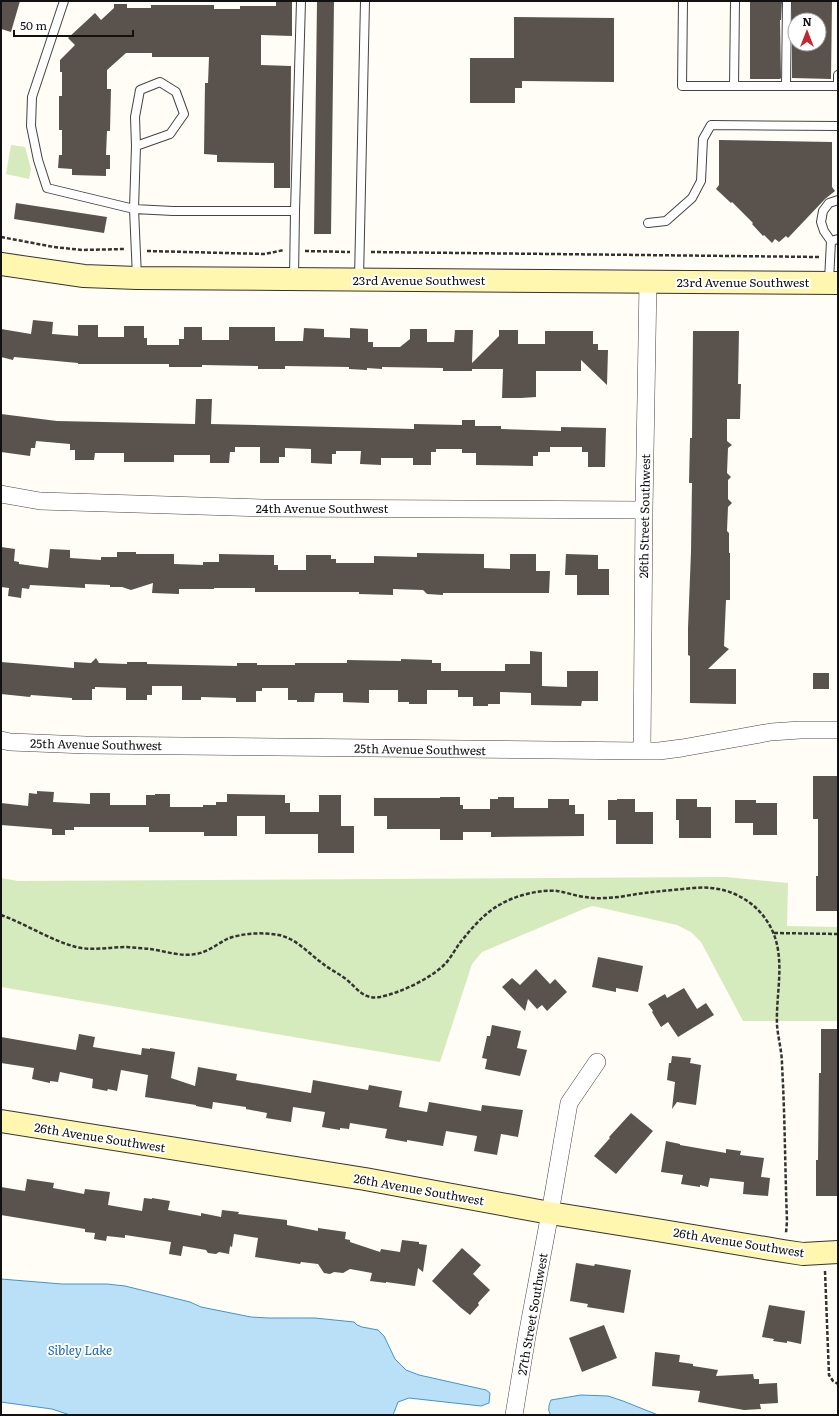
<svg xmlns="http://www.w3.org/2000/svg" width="839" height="1416" font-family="Literata,serif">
	<rect width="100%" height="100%" fill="#fffdf5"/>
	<path fill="#d5ebbd" d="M11,145L25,147L31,169L29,179L6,174Z
		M726,877L788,883L787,926L838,927V1021H743L701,942L691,932L677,925L593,906L586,908L482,952L472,964L440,1062L1,987V878L18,881Z"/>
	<path fill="#b9e0f7" stroke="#3f96cf" d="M1,1279L62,1284H107L125,1286L190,1302L201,1307L251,1317L269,1318H315L354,1322L357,1325L362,1327L378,1330L384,1336L395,1359L406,1370L419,1375L486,1390L490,1393L489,1403L481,1406L409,1398L398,1402L393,1415H70L52,1409L1,1402Z
		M581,1395L608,1396L623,1401L658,1415H551C547,1410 549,1405 551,1400Z"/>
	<path fill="#5a524d" d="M1,1H20L11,32L1,29Z
		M276,1H292V36L261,35V65L291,66L290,188H274V163L217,162V155L204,154L205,83H208L209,57H152V53H126L107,70V89H111L110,131H107L106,155H110V169H106V176L72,175V169L58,168L59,155H62V130H59V96H62V72H60V60L75,45L68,38L95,13L101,20L114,8V4H127V8H151V5H214V9H240V6H276Z
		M317,1H334L331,234H314Z
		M750,1H782L781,20H780L781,78L780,79H750Z
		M792,1H832L831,79L792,78V44H819V20H792Z
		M514,17L614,18V82L522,81V88H515V103H470V58H514Z
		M719,140L832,142V187L835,191L825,199L788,238L786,236L779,242L775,239L772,243L764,235L763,236L752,224L753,223L732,202L731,203L716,189L719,185Z
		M16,203L107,217L104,233L14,219Z
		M33,320L53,322L52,334L78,336V325H98V337H124V326H144V338H147V345H179V339H184V327H202V340H229V327H275V341H303L304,328L324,329V337L350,338V328L368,329V342H373V347H400L410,339V329H427V342H454L455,330H473L472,363L499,336V330H518V344H545V331H593V344H598V350H608L607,385L581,360V371H536V397L521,398H502L503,369H472V371H443V368L382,367V369L367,368V370L349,369V367L285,366V369H258V366L202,365V367H169V364H78V363L14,357L13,360L1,357V329L31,334Z
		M693,331H739L738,384H741L740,419H727V441L732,445L728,448L727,473L731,477L728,480V499L732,503L728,507L727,531L729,533V553H730V600H726L724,646L729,649L708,669H736V704L690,703V656L688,655V628L691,552L692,483H689L690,438H692Z
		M196,399H212L211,424L414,429V424L462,425V420H475V426H501V429L561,431V427L606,428L605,467H588V452H582V447H550V452H538V456H533V466L476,465V453H462V449H436V452H431V465H413V458H381V465L360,464L361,451H336V454H332V464L311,463V449L285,448V457H279V463H260V447H235V452H230L229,463H210V455H174V462H124V453H95L94,460H75V450H70V444L36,441L35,448H31L30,456L1,452V414L57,421L195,424Z
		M1,547L15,549L14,561L19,562V564L48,568L50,549L70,550V558L101,560V557H117V552H136V554H174V564L203,565V562H219V554L274,555V565H278V570H306V555H331V559H336V563H374V556L417,557V553L484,554V568L510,569V554H536V571H550L549,593H443V595L427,594L423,590L393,589V595L359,594V592H255V588H214V589H179V594L152,593L153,583L131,590L122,587H110V585L85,584V588L30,585L29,589L22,588L21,598L8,596L9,588L1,587Z
		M566,554L598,555V569H609V595H577V575H565Z
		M530,651L542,652V686L567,687V671H598V701H582L581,706L531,705V693L500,692V704H488V706H473V697H458V690H427V704H409V702H398V690H369V703L343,702V693H315L314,702H297V700H288V688H262V691H256V702H236V698L201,697V700H182V686H152V695H147V700H126V688L95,687V689H92V700H72V698L31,695L30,697L1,694V662L74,668V662L91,663L96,658L99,663L127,664V662H147V664L237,666V663H257V665H295V663H347V660L401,661V659L432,660V663H441V671H505V664H530Z
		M813,673H829V689H813Z
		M813,776H838V911H816V876H818V819H813Z
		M37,791L54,792L53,802L90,804V793H110V805H146V795H155V794H170V807H203V805H216V802H227V794L285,795V803H290V812H319V795H341V826H354V853H318V834H265V816H237V836H204V832H149V827H74V830H65V835H52V829L1,825V803L28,806L29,793L37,794Z
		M440,797H460V805H463V809H490V799H498V797H514V808H548V799H569V805H575V814H584V836L491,837V832H463V840H440V829H387V816H374V798H440Z
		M617,799H635V812H653V844H616V820H608V800H617Z
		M676,799H697V807H711V838H679V820H676Z
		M735,800H756V803H777V835H753V823H735Z
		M598,957L643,966L638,992L616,988V992L592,987Z
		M536,969L550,984L555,979L567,992L547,1011L542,1005L537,1009L528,999L525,1011L502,987L512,978L520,985Z
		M684,988L697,1009L706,1003L714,1015L678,1037L668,1022L661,1027L652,1012L653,1011L648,1004L665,994L667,998Z
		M492,1025L521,1031L517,1048L527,1050L520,1076L485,1069L487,1059L482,1058L487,1036H490Z
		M821,1029H838V1196H816V1160H818L819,1073H821Z
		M79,1034L95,1037L93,1047L141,1055L142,1048L150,1049V1048L175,1052L171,1078L195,1086L198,1067L237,1074L236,1080L311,1093L313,1080L368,1090L369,1085L402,1091L399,1107L427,1112L429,1102L481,1111L482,1105L523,1110L518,1137L501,1134L497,1155L474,1151L477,1136L446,1131L443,1146L407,1140V1142L385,1138L387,1129L350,1123L349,1129L340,1128V1130L322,1127L325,1112L293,1107L291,1122L266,1118L267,1113L246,1109V1107L213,1102L212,1109L196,1106V1105L145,1097L148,1075L121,1070L117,1091L108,1089L107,1091L92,1088L93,1079L60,1072L58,1082L50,1081V1083L32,1079L34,1068L1,1063V1037L76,1050Z
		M672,1056L691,1058L690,1063L701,1065L696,1105L677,1102L672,1109L675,1082L667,1080L669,1063H671Z
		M631,1113L653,1131L616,1174L594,1156L610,1138L609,1137Z
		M666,1141L680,1144V1145L726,1153V1149L741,1151L740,1155L764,1158L761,1177L770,1178L768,1196L743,1194L744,1182L710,1178L708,1187L700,1185V1187L681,1184L683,1175L661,1172Z
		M27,1179L54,1183L53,1188L84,1194L85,1189L110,1192L108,1205L142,1211L144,1198L152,1199V1198L170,1201L168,1210L201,1216V1213L221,1217L222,1210L239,1212L238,1214L287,1220V1225L318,1231V1228L346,1232L345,1239L350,1240V1242L380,1252L381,1249L400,1252L402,1240L419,1242V1244L427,1245L423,1272L418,1268L415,1286L386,1282V1283L370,1281L372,1273L350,1269L343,1273L334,1272L330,1274L324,1273L318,1264L301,1262L300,1264L255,1257L258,1238L234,1234L232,1247L230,1246L229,1254L219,1252L216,1254L208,1253L206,1250L183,1246L181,1256L169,1254L171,1242L125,1235V1238L107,1236L106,1241L94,1239L95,1233L85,1232V1229L1,1215V1187L25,1191Z
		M462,1248L481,1265L473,1274L490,1290L478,1303L479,1305L470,1315L460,1307L432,1281Z
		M576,1263L594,1266L595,1264L631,1270L624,1313L587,1307L588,1304L570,1301Z
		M769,1305L805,1311L801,1344L787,1341V1343L773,1341L774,1339L762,1337Z
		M604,1325L617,1358L582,1372L569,1338Z
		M655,1352L680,1355L679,1362L693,1364V1366L718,1370L716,1376L753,1374L754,1379H759V1384L777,1383L778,1403L760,1404L761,1409L744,1410L698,1402L700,1391L652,1386Z"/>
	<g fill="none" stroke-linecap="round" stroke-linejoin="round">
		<g stroke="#444" stroke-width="10">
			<path id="lane" d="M64,1L32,97L31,126L38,160L47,188L134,209L173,211H295
				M683,1L682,86H838
				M160,82L176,92L184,114L170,134L136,146L135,117L140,90Z
				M734,86L735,1
				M786,86L787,1
				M838,86V75
				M136,146L134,209L137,277
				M648,223L666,221L692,198L701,181L703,139L711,125L838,126
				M831,241L824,231L821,222L823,211L829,203L838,200
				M294,278L295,211L301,1
				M359,279L365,1
				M829,281L831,241L838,239"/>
		</g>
		<g stroke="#444" stroke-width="18">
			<path id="street" d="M1,494L40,501L264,508L644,510
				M1,740L10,742L86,745L642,751H659L682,748L771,732L800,730H838
				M642,751L644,510L648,282
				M514,1415L527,1336L550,1213L569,1103L597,1062"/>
		</g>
		<g stroke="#333" stroke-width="24">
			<path id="secondary" d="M1,264L84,276L137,278L838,283
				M1,1121L365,1179L550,1213L663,1231L783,1251L803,1254L838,1252"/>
		</g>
		<path stroke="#333" stroke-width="2.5" stroke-dasharray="4 2" stroke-linecap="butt" d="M1,237L54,247L82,250L124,249
			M147,251L265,254L284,250
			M305,251L350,252
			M371,252L820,257
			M1,915C26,924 50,940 76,947C93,951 110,947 127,947C135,948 143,948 150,949C165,951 181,957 196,954C208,952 217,944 227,939C242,933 263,932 279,935C297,939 308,953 322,963C329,969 338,973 346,979C357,988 363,1000 380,997C400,993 432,978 446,963C451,957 455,950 459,944C471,929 484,913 501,904C514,896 541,889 557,891C566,892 575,896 585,897C596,899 608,898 619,897C641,893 661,891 683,889C692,888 702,887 711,888C745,891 773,916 778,950C782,974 776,1000 777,1025C778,1038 782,1051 782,1065C785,1117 785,1169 787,1221L786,1233
			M774,933L838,934
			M825,1271L829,1375L833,1381L838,1384"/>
		<use href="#lane" stroke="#fff" stroke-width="8"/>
		<use href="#street" stroke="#fff" stroke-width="17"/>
		<use href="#secondary" stroke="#fff6b0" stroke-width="22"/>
	</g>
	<g text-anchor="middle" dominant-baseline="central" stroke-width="4" stroke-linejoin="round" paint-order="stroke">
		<g font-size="12" fill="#111" stroke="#fff">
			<text x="419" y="280">23rd Avenue Southwest</text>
			<text x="743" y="282">23rd Avenue Southwest</text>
			<text x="322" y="508">24th Avenue Southwest</text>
			<text transform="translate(644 516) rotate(-89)">26th Street Southwest</text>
			<text transform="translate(96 744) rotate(1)">25th Avenue Southwest</text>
			<text transform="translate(420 749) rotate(1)">25th Avenue Southwest</text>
			<text transform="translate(100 1137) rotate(9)">26th Avenue Southwest</text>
			<text transform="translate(419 1189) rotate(10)">26th Avenue Southwest</text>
			<text transform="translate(739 1242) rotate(9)">26th Avenue Southwest</text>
			<text transform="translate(532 1314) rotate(-80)">27th Street Southwest</text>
		</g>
		<g font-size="13" font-style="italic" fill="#1768a6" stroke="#fff">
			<text x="80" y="1349">Sibley Lake</text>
		</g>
	</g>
	<rect width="839" height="1416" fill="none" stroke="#111111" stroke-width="4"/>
	<g transform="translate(807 32)"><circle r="19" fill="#ffffff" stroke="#a0a0a0"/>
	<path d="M0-3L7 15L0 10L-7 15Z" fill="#c4262e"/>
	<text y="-6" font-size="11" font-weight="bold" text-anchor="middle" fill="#111111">N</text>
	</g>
	<path d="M14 30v6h119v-6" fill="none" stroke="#111111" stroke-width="2"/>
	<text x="20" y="30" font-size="12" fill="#111111" stroke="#ffffff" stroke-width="3" paint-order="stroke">50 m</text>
</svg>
